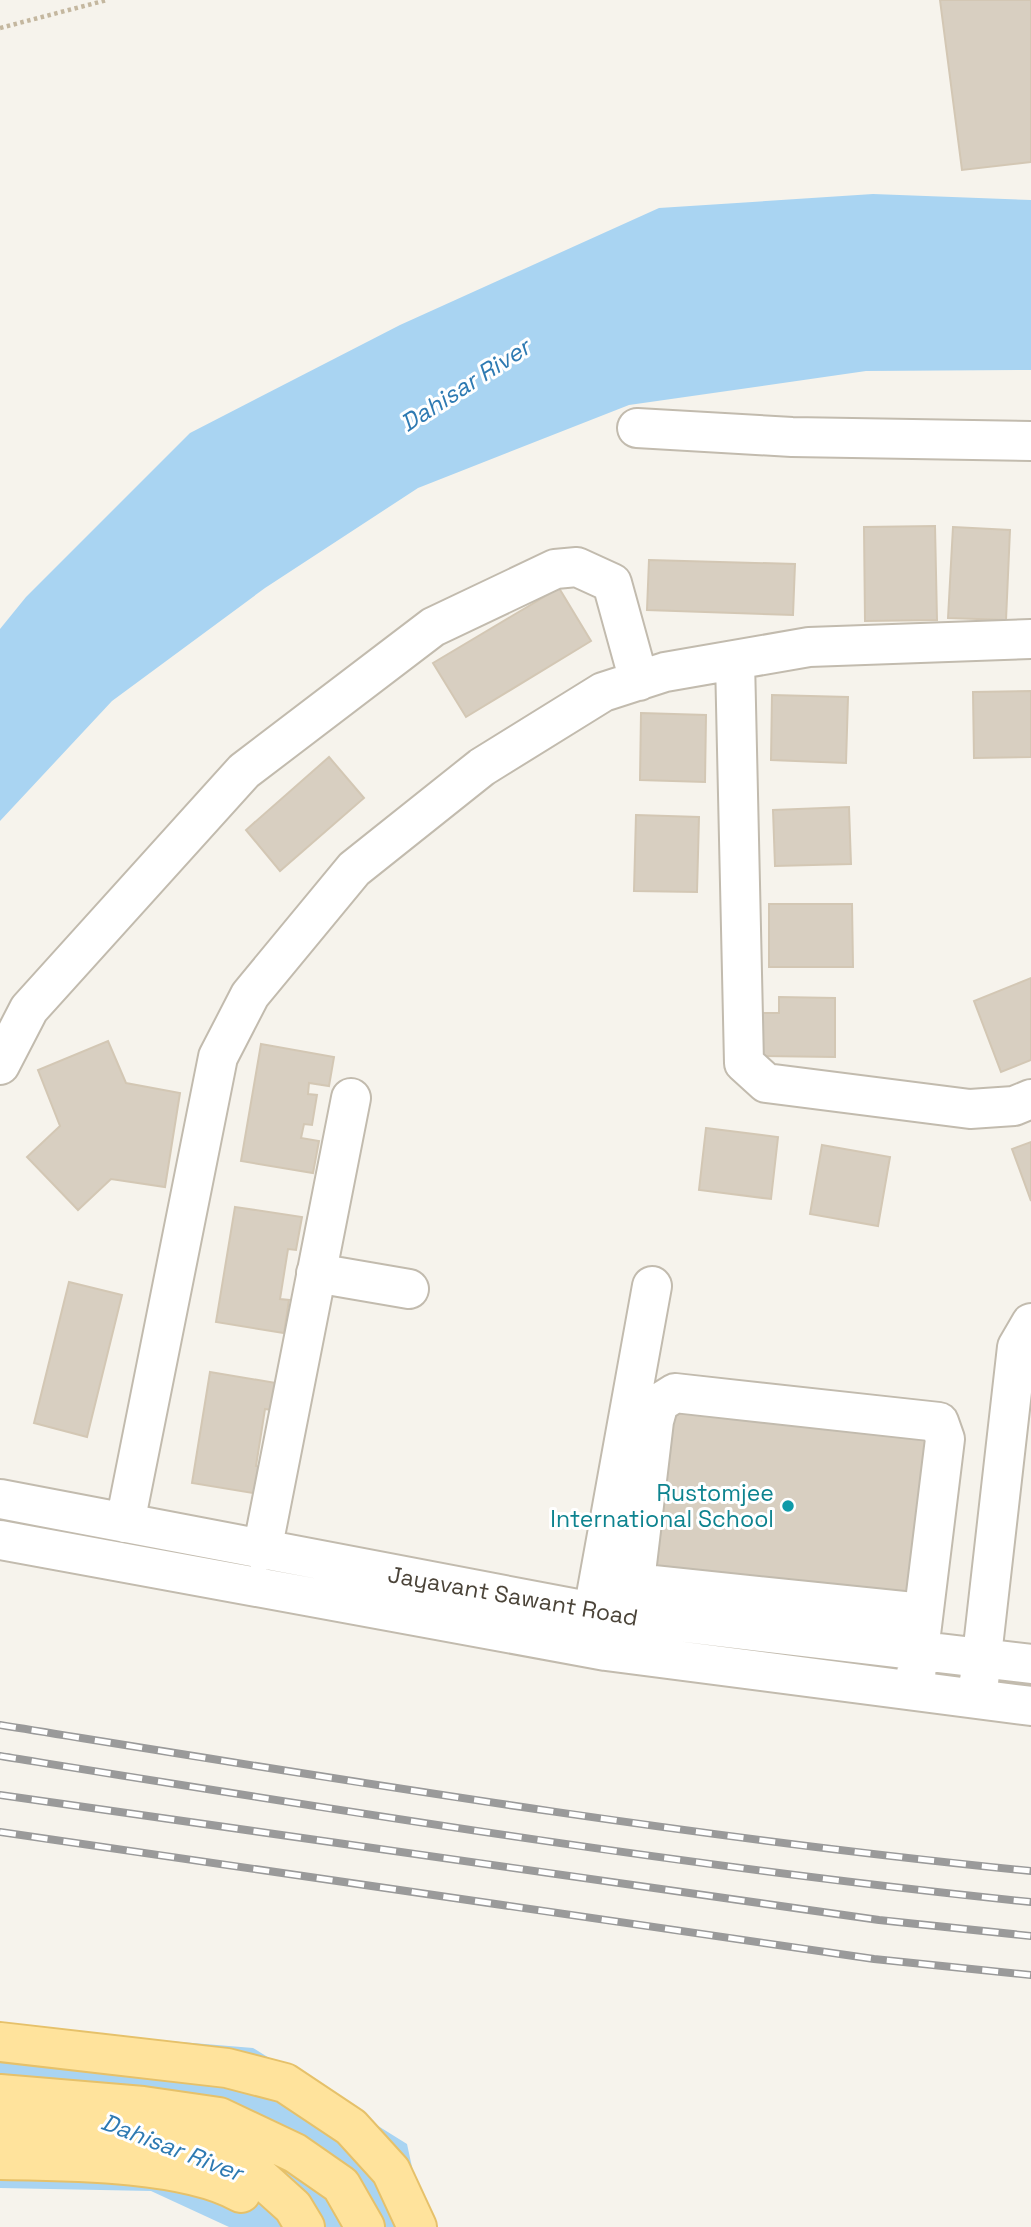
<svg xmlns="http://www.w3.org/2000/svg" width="1031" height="2227" font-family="'Space Grotesk',sans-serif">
	<rect width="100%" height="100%" fill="#f6f3ec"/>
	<path fill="#a9d4f2" d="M873,194L1031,200V370L866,371L629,405L418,488L265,588L112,701L0,821V629L26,597L190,433L400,325L659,208Z
		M0,2027L253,2048L407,2144L425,2227H229L151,2191L0,2188Z"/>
	<path fill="#d8cfc1" stroke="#d3c7b4" stroke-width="2" d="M940,0H1031V162L962,170Z
		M935,526L937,620L865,621L864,527Z
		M953,527L1010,530L1006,620L948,618Z
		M649,560L795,564L793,615L647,610Z
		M559,588L591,641L466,717L433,663Z
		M1031,691V757L974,758L973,692Z
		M772,695L848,697L846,763L771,760Z
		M641,713L706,715L705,782L640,780Z
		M329,757L364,798L280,871L246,830Z
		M849,807L851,864L775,866L773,810Z
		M636,815L699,817L697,892L634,891Z
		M769,904H852L853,967H769Z
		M1031,978V1060L1001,1072L974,1001Z
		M779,997L835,998V1057L761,1056V1013H779Z
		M108,1041L126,1083L180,1093L165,1187L111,1179L78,1210L27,1157L60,1126L38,1070Z
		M261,1044L334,1057L329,1086L309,1083L308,1094L317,1095L312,1125L304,1124L301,1138L319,1141L313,1173L241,1161Z
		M706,1128L778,1137L771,1199L699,1190Z
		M1031,1142V1201L1012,1149Z
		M822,1145L890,1157L878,1226L810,1214Z
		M235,1207L302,1217L296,1250L288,1249L280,1299L289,1300L284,1333L216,1322Z
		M69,1282L122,1295L87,1437L34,1423Z
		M210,1372L276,1383L272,1410L265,1409L256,1466L263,1467L259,1494L192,1483Z
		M668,1407L927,1435L908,1605L650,1577Z
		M668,1407L927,1435L908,1605L650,1577Z"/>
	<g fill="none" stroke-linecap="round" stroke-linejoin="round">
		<g stroke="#c2bbae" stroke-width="42">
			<path id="minor" d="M637,428L792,437L1031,441
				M735,660L744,1063L766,1083L970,1109L1014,1106L1031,1099
				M0,1065L29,1009L244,771L433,627L555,569L577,567L612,583L639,681
				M316,1273L409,1289
				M0,1499L593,1612L1031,1664
				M125,1523L218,1057L250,995L354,869L482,767L603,692L665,672L809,647L1031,639
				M0,1540L606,1651L1031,1706
				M262,1551L351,1098
				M634,1583L923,1613
				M593,1612L652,1286
				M628,1640L654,1421L659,1403L675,1393L939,1422L945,1439L916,1675
				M979,1682L1017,1347L1031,1323"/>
		</g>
		<g stroke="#e6c16a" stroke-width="42">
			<path id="major" d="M0,2042L227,2068L285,2083L351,2127L391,2171L417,2227
				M0,2094L143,2106L219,2117L295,2153L341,2185L365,2227
				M0,2123L186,2142L252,2170L293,2207L305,2227
				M0,2160C66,2161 185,2161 241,2193"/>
		</g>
		<path stroke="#c4b79f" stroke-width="4.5" stroke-dasharray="3.5 3.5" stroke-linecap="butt" d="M0,28L107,0"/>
		<use href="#minor" stroke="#fff" stroke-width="38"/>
		<use href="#major" stroke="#ffe39c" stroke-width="38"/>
		<g stroke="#9a9a9a" stroke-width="8">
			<path id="rail" d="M0,1725C343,1780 686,1837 1031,1871
				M0,1756C343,1811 686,1867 1031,1902
				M0,1795L879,1920L1031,1936
				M0,1832L874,1959L1031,1975"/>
		</g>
		<use href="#rail" stroke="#fff" stroke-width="5" stroke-dasharray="16" stroke-linecap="butt"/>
	</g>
	<circle fill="#0f9aa8" stroke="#fff" stroke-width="2.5" cx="788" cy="1506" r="7"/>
	<g text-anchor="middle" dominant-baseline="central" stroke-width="6" stroke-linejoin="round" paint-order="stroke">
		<g font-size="23" fill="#0d838f" stroke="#fff" text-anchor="end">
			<text x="774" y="1493">Rustomjee<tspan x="774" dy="26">International School</tspan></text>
		</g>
		<g font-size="23" fill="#4b4439" stroke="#fff">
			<text transform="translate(513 1596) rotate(10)">Jayavant Sawant Road</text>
		</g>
		<g font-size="24" font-style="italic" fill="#2e7ab2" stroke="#fff">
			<text transform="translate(465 385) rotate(-33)">Dahisar River</text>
			<text transform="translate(172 2147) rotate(21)">Dahisar River</text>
		</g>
	</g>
</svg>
